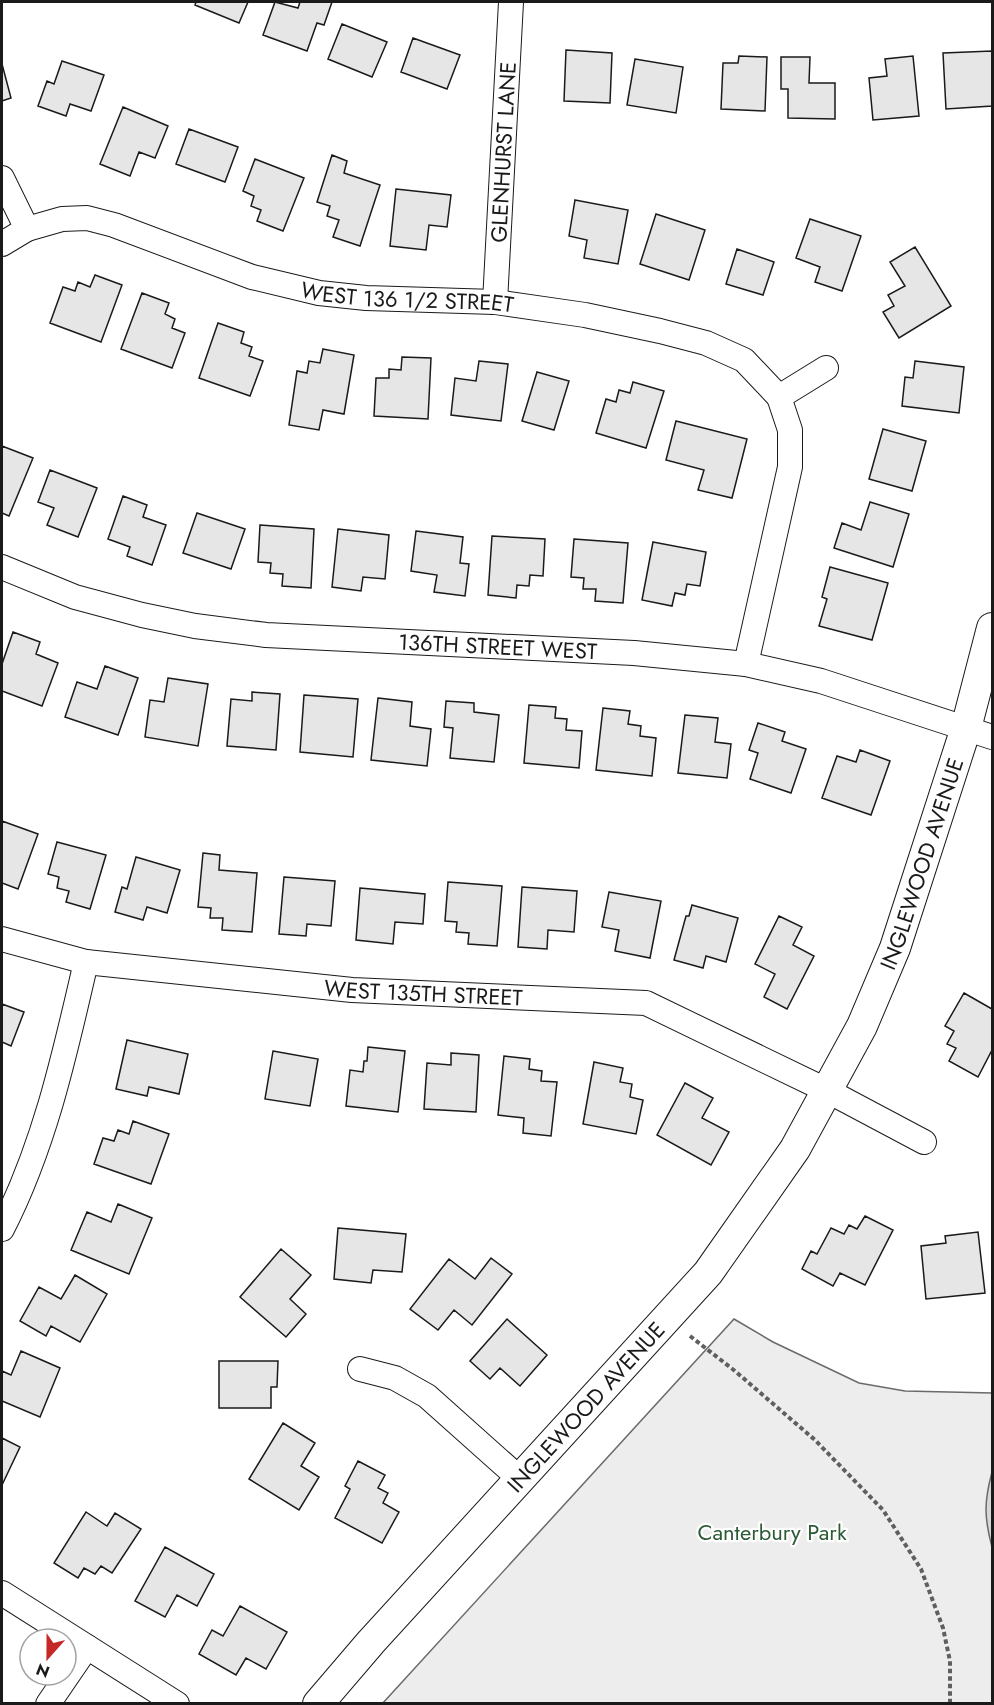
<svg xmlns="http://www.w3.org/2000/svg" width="994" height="1705" font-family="Jost,sans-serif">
	<rect width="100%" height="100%" fill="#fff"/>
	<path fill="#ededed" stroke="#6a6a6a" stroke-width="1.5" d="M734,1319L773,1342L859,1383L905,1391L992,1393V1703L382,1704Z"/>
	<path fill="#d7d7d7" stroke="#6a6a6a" stroke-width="1.5" d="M992,1472V1547C984,1517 984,1502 992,1472Z"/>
	<path fill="#e6e6e6" stroke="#1a1a1a" stroke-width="1.5" d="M196,2H248L239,23L195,5Z
		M275,2L298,8L300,2H332L324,25L317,23L307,51L263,35Z
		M342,24L387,42L372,77L328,59Z
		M413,38L460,55L447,89L401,72Z
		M566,50L612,53L610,103L564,101Z
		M992,51V106L946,109L943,53Z
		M739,56L767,57L765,111L721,109L723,63H738Z
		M913,56L919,116L873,120L869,78L887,76L885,59Z
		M781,57H810L809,83H835V119L788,118V89H781Z
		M635,59L683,67L676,113L627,105Z
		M62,61L104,75L91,111L70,104L66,116L38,106L47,81L54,84Z
		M2,64L11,98L2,101Z
		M123,107L168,126L155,158L139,152L130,176L100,164Z
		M189,129L238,147L225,182L176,164Z
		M332,155L347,161L344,173L380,185L360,246L333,237L339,220L327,216L330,206L317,202Z
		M255,159L304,178L283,231L257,221L261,210L251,206L254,196L243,191Z
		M396,189L451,195L447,227L429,225L426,250L390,246Z
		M575,200L628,210L618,264L584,258L587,240L569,236Z
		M656,214L705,230L689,280L640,264Z
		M810,219L861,236L842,291L815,282L820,267L796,258Z
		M915,247L951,306L899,338L883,312L894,306L888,295L905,286L890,262Z
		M737,249L774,262L763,295L726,284Z
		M95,275L122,285L101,342L50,323L63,287L75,291L78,282L90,287Z
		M142,293L169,303L165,314L175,319L172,328L185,333L172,368L121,349Z
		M218,323L244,332L241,343L252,347L249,356L263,361L250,396L199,378Z
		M323,349L354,355L344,414L323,410L319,430L289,425L297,371L307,373L309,361L320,363Z
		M402,357L431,358L428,419L374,416L376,378H389V369L401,370Z
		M479,361L508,364L501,421L451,415L455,378L476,381Z
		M915,361L964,367L959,413L902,406L905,377L913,378Z
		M537,372L569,381L554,430L522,421Z
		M633,382L664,391L646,448L596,433L606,399L616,402L619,390L630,393Z
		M676,421L747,439L732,498L698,490L704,470L666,460Z
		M883,429L926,441L912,491L869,479Z
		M2,446L33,458L9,516L2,513Z
		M50,470L97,488L78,537L47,525L54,508L38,502Z
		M123,496L147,505L143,517L166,525L152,565L127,556L130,547L108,539Z
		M870,502L909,514L893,567L834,548L842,523L861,530Z
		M197,513L245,529L231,569L183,553Z
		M260,525L314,529L311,588L282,586L283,574L270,573L271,563L258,562Z
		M338,529L389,535L385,579L363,577L361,591L332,587Z
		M416,531L463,537L460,563L469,564L465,596L434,592L437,575L411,571Z
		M492,536L545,539L543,576L530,575L529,586L517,585L516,598L488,595Z
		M574,539L628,543L623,603L595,601L596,589H583L584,578L571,577Z
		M653,542L706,552L700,586L687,584L685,595L675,593L672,606L642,600Z
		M830,567L888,583L872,640L819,626L827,599L822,597Z
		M13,632L40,642L36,654L58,663L42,706L2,691V664Z
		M105,666L138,678L118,735L65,717L77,682L97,689Z
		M168,678L208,684L198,746L145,737L150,700L164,702Z
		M252,692L280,694L276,750L227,746L231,699L252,701Z
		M304,695L358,699L353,757L300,752Z
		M378,698L412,702L410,726L431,729L427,766L371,760Z
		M446,701L474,703V712L499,715L494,762L450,758L453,728L444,727Z
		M529,705L556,707L555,718L567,719L566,730L582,731L579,768L524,763Z
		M603,708L630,711L628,724L641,726L640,736L656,738L652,776L596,770Z
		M685,715L718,718L715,742L731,744L727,778L678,773Z
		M758,723L785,732L782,741L806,749L791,793L750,779L758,753L749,750Z
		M860,750L890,761L871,815L822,798L837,756L856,762Z
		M2,821L38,834L18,889L2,883Z
		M57,842L106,855L90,909L66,902L69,891L57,888L59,877L48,874Z
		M203,853L220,855L219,870L257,873L252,932L222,930L223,918H210L211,908L198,907Z
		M136,857L180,870L167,913L147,907L143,920L115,912L122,887L127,889Z
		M284,877L335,881L331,926L307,924L306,936L279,934Z
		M448,882L502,886L497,946L468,944L469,933L456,932L457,922L445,921Z
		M522,887L577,891L574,932L548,930L547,949L518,947Z
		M360,888L425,894L423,924L395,922L393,944L356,940Z
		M609,892L661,901L650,958L615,951L619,930L602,927Z
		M692,905L738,918L726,962L706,956L703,968L674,960L686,916H689Z
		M779,916L802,927L793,945L814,956L787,1009L764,997L775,974L755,964Z
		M964,993L992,1009V1050L978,1077L949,1061L956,1048L947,1044L954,1031L945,1026Z
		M2,1004L24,1012L11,1046L2,1042Z
		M127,1040L188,1054L179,1094L149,1087L147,1096L116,1089Z
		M368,1047L405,1051L398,1112L346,1106L350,1070L363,1072L364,1061H367Z
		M273,1051L318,1059L310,1106L265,1099Z
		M451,1053L479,1055L476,1112L424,1109L427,1063L451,1065Z
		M504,1056L530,1059L529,1069L542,1071L541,1081L557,1082L551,1136L523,1133L524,1118L498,1115Z
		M594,1062L623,1068L620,1082L632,1084L630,1097L643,1100L636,1134L583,1124Z
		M685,1083L713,1098L702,1118L729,1132L711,1165L657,1135Z
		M133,1121L169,1134L151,1184L94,1164L103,1138L114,1141L118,1130L129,1134Z
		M118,1204L152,1218L129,1274L71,1250L87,1212L111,1222Z
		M865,1216L893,1230L865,1285L840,1273L833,1286L802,1269L811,1251L817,1254L831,1228L844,1234L849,1225L857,1229Z
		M338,1228L406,1234L402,1272L373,1270L371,1283L334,1279Z
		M978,1232L985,1293L926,1299L921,1246L946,1243L945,1236Z
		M281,1249L311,1275L290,1299L306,1314L286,1337L240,1297Z
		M491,1258L512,1274L472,1325L454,1310L438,1330L410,1309L449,1259L475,1279Z
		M75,1275L107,1294L80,1342L51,1326L46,1336L20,1321L39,1287L61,1299Z
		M507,1319L547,1355L520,1386L500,1368L490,1379L470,1361Z
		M21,1351L60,1368L40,1417L2,1401V1371L11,1375Z
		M219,1361H278L277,1387H271V1408H219Z
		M283,1423L315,1443L301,1466L319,1477L299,1510L249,1479Z
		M2,1438L20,1447L2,1485Z
		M358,1461L385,1475L378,1488L388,1493L383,1503L399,1512L382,1543L335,1518L350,1489L345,1486Z
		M86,1512L107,1526L115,1513L141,1529L112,1573L101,1566L95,1574L84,1568L78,1578L54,1563Z
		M165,1547L214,1574L197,1606L177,1595L165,1617L135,1601Z
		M240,1606L287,1632L266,1669L246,1658L236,1675L199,1654L212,1630L223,1636Z"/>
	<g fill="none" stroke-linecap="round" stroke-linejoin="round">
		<g stroke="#1a1a1a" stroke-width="26">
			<g id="minor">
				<path d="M2,178L27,229L2,244"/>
				<path id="s1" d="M27,229L62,219L87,218L114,225L252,277L319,293L366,298L495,302L585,315L660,331L706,343L744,360L779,397"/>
				<path id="s2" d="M495,302L511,2"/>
				<path id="s3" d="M2,567L75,597L142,615L195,626L266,635L634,653L746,664L821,681L992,737"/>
				<path d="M746,664L790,467V430L779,397L826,368"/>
				<path id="s4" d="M2,939L86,962L352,990L646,1003L828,1091L924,1142"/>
				<path d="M2,1229C45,1145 65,1053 86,962"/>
				<path d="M360,1369L395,1378L427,1396L520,1479"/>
				<path d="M2,1593L177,1704"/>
				<path d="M48,1704L87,1647"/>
			</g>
		</g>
		<g stroke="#1a1a1a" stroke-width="32">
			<g id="tertiary">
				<path id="s5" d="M318,1704L371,1642L708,1273L795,1149L862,1026L895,948L966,728L992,628"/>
			</g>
		</g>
		<path stroke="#5f5f5f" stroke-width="4" stroke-dasharray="4.5 3" stroke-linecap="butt" d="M690,1336L735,1371L815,1440L883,1510L921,1569L943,1628L950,1661V1704"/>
		<use href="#minor" stroke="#fff" stroke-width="24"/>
		<use href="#tertiary" stroke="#fff" stroke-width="30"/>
	</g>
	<g text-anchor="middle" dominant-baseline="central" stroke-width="4.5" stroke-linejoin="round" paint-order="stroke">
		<g font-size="22" fill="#1a1a1a" stroke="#fff">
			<text stroke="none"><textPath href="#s2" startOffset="150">GLENHURST LANE</textPath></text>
			<text stroke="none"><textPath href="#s1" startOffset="394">WEST 136 1/2 STREET</textPath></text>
			<text stroke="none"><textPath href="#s3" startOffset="506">136TH STREET WEST</textPath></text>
			<text stroke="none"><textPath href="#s5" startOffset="1046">INGLEWOOD AVENUE</textPath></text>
			<text stroke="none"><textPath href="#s4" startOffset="426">WEST 135TH STREET</textPath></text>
			<text stroke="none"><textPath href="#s5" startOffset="400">INGLEWOOD AVENUE</textPath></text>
		</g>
		<g font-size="22" fill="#2b5a34" stroke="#fff">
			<text x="772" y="1532">Canterbury Park</text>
		</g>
	</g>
	<rect width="994" height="1705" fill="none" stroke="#1a1a1a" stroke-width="6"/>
	<g transform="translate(48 1657) rotate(201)"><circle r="28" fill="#ffffff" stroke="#a3a3a3" stroke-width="1.5"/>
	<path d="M0-4.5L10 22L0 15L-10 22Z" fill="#c62828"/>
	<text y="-9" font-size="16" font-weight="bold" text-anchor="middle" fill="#1a1a1a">N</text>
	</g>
</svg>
